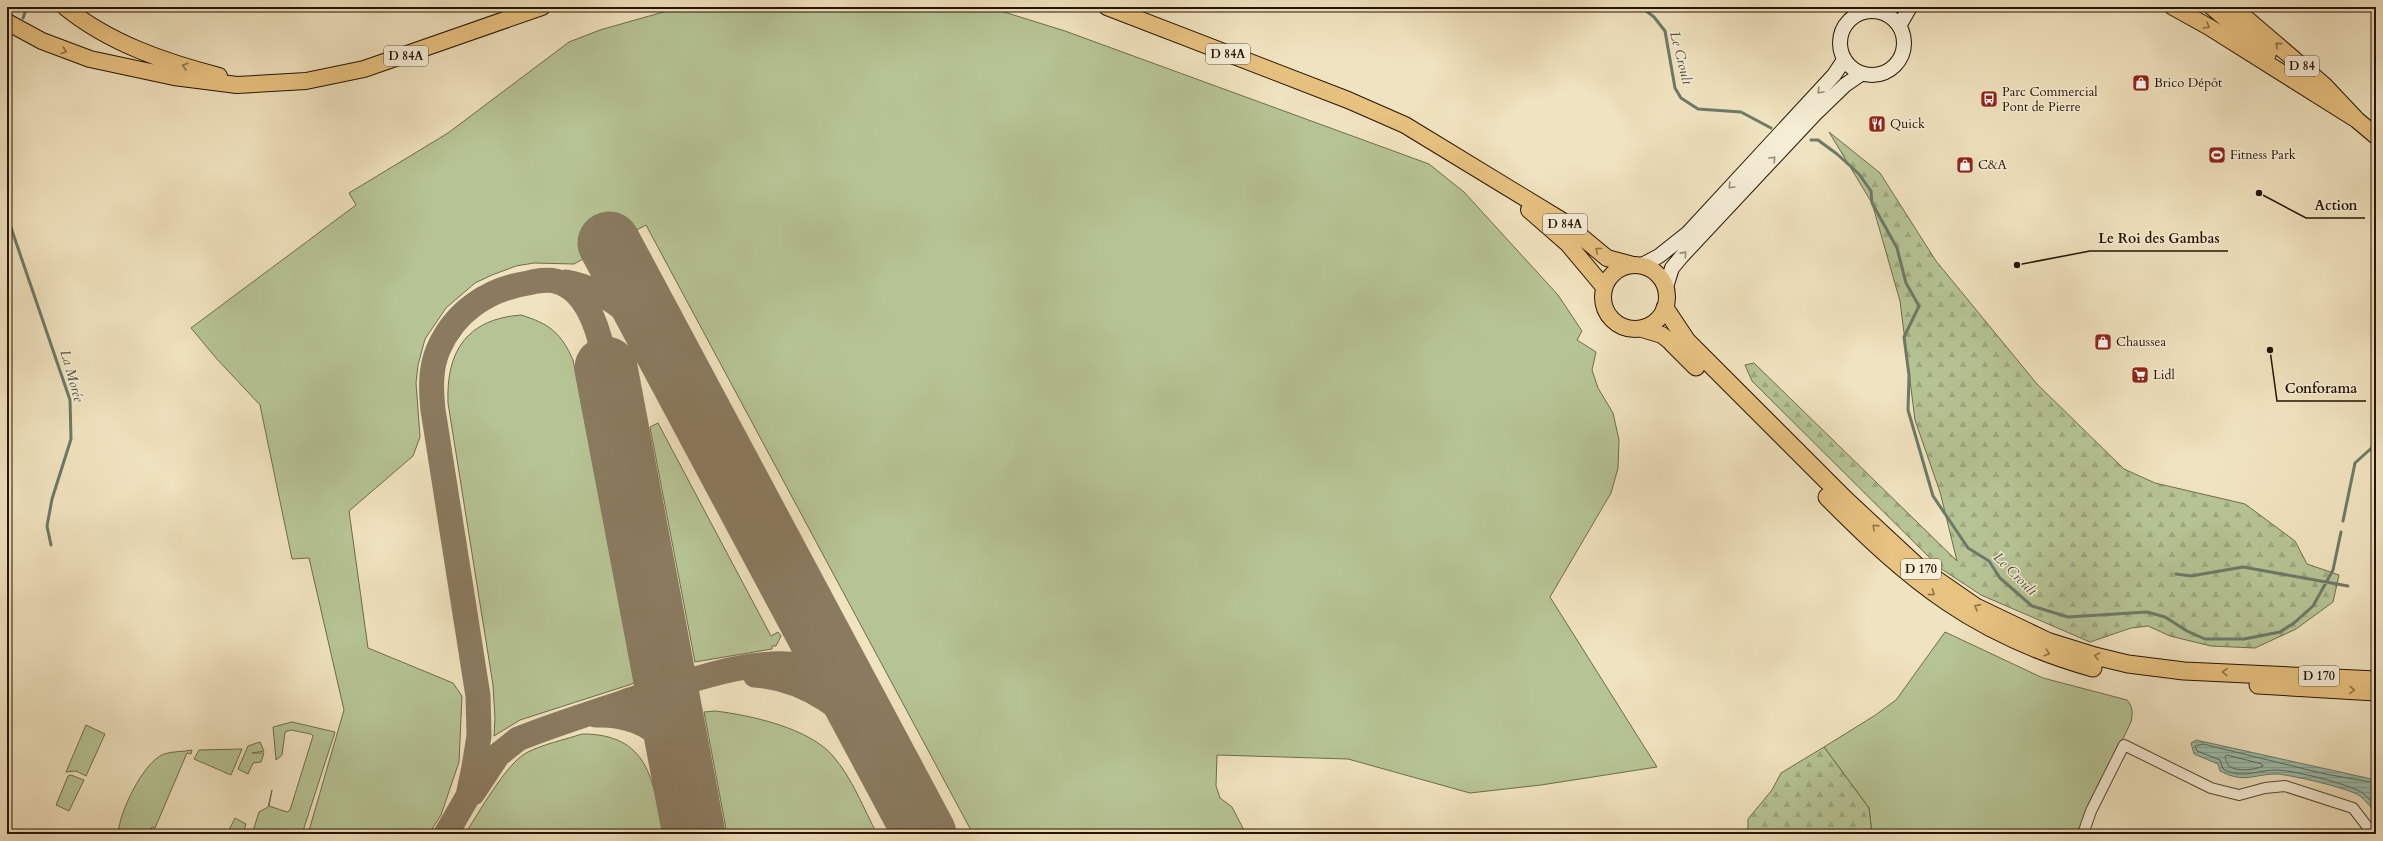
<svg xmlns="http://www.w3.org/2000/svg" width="2383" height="841" font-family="Cardo,serif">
	<defs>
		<pattern id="forest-firs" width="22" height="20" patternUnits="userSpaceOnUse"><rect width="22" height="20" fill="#b6c495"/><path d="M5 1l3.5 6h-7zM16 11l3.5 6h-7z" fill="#9ca87f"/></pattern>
		<pattern id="water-rules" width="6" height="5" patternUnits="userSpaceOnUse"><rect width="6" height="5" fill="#9bbead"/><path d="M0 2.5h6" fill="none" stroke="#85a293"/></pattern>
	</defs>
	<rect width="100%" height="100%" fill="#f0e3bf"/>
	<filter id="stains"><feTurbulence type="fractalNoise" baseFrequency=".005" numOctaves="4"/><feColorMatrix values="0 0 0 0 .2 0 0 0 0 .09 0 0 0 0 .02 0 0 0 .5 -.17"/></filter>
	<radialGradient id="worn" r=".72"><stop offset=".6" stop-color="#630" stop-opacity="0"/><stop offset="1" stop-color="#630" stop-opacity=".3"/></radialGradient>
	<path fill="#b6c495" stroke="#6e6c4b" d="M681,7H988L1065,31L1429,164L1464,192L1558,295L1582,331L1577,340L1596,352L1592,370L1598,388L1613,413L1619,440L1618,468L1611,493L1550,597L1657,767L1541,785L1470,793L1348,759L1217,755L1216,786L1220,798L1232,807L1246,834H973L646,225L574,264L534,263L516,266L492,275L475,283L446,308L425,339L418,365L416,383L420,437L413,456L349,511L368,648L453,683L462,696L459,762L441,815L429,834H308L344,710L309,558L292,559L260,405L216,358L191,328L356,205L349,193L448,133L569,42L600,30Z
		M521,315C550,324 561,333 573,360L635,683L520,720L494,736L495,718L493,685L448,403C446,351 467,319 521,315Z
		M658,423L771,636L778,632L781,636L776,646H772V649L695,662L650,427Z
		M1945,632L2043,678L2127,700C2133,707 2133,713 2131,722L2078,834H1872L1869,808L1824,747L1874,716L1896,700Z
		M715,711C750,715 809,728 833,756C852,778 864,809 877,834H727L704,712Z
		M292,722L335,732L302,834H252L259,812L268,807L272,790L269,806L287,812L290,810L313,736L311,734L291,730L285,732L282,755L276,760L273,727Z
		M86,725L105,734L86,776L76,771L66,772Z
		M582,734C649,734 653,780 663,834H465C478,814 506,764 526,753C543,744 564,740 582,734Z
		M260,742L264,751L252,753H264L261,762L253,763L248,774L238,769L248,746Z
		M242,749L231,775L194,759L199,750Z
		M192,750L191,754L187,753L155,828L152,827L149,834H118C119,813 143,762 164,754C173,751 183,752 192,750Z
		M71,775L84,780L69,811L56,805L68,776Z
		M235,818L246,824L243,834H227Z"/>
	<path fill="url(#forest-firs)" stroke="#6e6c4b" d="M1829,132L1880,173L1936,261L2037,384L2124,469L2155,483L2245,504L2295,541L2307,564L2339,575L2333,602L2296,629L2255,648L2211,646L2170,636L2148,626L2131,628L2090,642L1981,595L1940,568L1752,381L1745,365L1754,363L1957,561L1940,492L1915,420L1900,301L1872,203Z
		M1824,747L1869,808L1872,834H1750L1748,831V819L1772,790L1781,773Z"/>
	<path fill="url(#water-rules)" stroke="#6c7a68" d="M2196,740L2376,780V815C2372,808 2366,801 2360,796C2349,788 2291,775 2277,774C2253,774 2245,784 2220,771L2218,764L2194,754L2191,743Z"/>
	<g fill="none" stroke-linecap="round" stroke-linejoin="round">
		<path stroke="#606857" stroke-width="1" d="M2227,755L2262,764L2263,766C2255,770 2237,772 2229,766C2227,764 2226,760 2225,757Z
			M2376,783L2325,774L2203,744L2195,746L2197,751L2220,760L2223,769C2241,779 2256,771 2274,770C2290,769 2348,784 2361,792C2366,795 2372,802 2376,807"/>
		<path stroke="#6c7a68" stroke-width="3" d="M1641,7L1654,17L1665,31L1675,88L1681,98L1698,109L1741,112L1771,128
			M23,18L27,7
			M7,33H8
			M1811,140H1818L1837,154L1859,174L1871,191L1872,203L1897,248L1906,283L1919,306L1904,337L1909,375L1908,410L1933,496L1968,548L1989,561L2000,578L2032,606L2068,617L2147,612L2165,617L2187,631L2205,639H2244L2280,632L2294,623L2313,606L2333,570L2341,532
			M7,216L70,400L71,439L52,499L47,526L51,545
			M2343,521L2355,463L2376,444
			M2176,574L2191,576L2243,567L2348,586"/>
		<path stroke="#8a7b60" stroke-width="25" d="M566,282C612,290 643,325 672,360
			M755,675C809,679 847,711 881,750
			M596,715C622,714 651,722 666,744C673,753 678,764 683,774
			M473,793L498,755L518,739C553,725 588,714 624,702C674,686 767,649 818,670C833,677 844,690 855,702
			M446,834L468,796L474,767L479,736L478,696L433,410C431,390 430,369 438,350C454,312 488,289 528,283C535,281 548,279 555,281C590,289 601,338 606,368"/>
		<path stroke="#8a7b60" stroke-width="63" d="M609,243L925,834
			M606,368L694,834"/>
		<g stroke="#584730" stroke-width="12">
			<path id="minor" d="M2083,834L2091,811L2124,745L2211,788L2239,795L2265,788L2285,786L2353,808L2373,834"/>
		</g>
		<g stroke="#251301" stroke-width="16">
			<path id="secondary" d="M1840 43a32 32 0 1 1 64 0a32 32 0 1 1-64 0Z
				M1899,26L1910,7
				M1642,265L1659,256L1688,233L1834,75L1844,60
				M1666,287L1672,268L1682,256L1815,114L1845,85L1861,74"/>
		</g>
		<g stroke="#251301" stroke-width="18">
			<path id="primary" d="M65,7C109,43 165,62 219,76
				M1107,7L1348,100L1405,125L1561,220L1607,258L1633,265
				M2173,7L2209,27L2357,120
				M2212,7L2268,54
				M2233,7L2324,85L2357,120L2376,136
				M7,22L42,41L90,59L174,77L237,85L306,81L364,69L542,7
				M1529,210L1568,244L1604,287
				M1603 297a32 32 0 1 1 64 0a32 32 0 1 1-64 0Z
				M1642,329L1662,335L1672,343"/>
		</g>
		<g stroke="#251301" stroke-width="19">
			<path id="trunk" d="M1665,308L1687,341L1846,500L1918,567L1976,607L2047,641L2095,656L2128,664L2184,671L2376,680
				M1672,343L1696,367
				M1827,497C1911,582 1975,635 2093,668
				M2258,685L2376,692"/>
		</g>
		<use href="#minor" stroke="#f5edd5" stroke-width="10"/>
		<use href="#secondary" stroke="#f5edd5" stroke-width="14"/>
		<use href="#primary" stroke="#e8c280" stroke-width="16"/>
		<use href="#trunk" stroke="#e8c280" stroke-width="17"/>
	</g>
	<defs><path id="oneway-chevron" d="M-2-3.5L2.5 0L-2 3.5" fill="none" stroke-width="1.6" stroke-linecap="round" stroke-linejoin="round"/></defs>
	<g stroke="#907347">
		<use href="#oneway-chevron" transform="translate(2207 26) rotate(30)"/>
		<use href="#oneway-chevron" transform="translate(2278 45) rotate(-139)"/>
		<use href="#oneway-chevron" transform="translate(64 51) rotate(20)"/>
		<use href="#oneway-chevron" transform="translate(185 66) rotate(-163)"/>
		<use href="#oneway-chevron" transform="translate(1598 250) rotate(-141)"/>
		<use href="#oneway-chevron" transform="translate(1875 527) rotate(-136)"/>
		<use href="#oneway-chevron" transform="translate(1932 593) rotate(36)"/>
		<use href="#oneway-chevron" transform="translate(1977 607) rotate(-151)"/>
		<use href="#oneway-chevron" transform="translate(2047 653) rotate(19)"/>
		<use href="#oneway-chevron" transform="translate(2097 656) rotate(-166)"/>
		<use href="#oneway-chevron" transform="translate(2225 672) rotate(-178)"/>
		<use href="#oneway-chevron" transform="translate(2352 690) rotate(4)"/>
	</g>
	<g stroke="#978b76">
		<use href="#oneway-chevron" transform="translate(1820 91) rotate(133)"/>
		<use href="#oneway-chevron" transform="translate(1773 159) rotate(-47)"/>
		<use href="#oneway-chevron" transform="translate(1731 186) rotate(133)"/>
		<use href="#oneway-chevron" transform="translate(1684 254) rotate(-48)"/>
	</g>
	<defs>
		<g id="shop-square" transform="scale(0.9)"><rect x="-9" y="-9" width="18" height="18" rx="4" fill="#8f2418" stroke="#f5edd5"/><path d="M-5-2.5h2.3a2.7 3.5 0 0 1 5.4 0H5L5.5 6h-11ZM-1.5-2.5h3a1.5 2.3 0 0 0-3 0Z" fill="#fff"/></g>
		<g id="bus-square" transform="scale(0.9)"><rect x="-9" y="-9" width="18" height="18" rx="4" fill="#8f2418" stroke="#f5edd5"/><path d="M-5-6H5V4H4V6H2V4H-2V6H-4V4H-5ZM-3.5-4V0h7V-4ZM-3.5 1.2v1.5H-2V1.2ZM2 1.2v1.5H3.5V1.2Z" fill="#fff"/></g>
		<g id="restaurant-square" transform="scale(0.9)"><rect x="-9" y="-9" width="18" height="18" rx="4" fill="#8f2418" stroke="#f5edd5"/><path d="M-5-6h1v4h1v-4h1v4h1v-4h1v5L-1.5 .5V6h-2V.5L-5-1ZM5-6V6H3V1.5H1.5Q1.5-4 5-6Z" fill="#fff"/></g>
		<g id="stadium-square" transform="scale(0.9)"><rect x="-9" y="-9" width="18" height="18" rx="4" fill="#8f2418" stroke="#f5edd5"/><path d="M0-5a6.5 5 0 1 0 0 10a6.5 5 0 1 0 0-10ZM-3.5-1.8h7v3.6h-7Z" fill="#fff"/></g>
		<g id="supermarket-square" transform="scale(0.9)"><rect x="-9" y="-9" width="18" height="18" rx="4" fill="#8f2418" stroke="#f5edd5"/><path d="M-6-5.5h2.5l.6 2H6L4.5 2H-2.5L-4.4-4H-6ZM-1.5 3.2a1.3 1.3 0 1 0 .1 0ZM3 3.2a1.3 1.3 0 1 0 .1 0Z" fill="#fff"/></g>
	</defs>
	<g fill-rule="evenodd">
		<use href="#shop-square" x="2141" y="83"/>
		<use href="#bus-square" x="1989" y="99"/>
		<use href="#restaurant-square" x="1877" y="124"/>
		<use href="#stadium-square" x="2217" y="155"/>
		<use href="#shop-square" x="1965" y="165"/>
		<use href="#shop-square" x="2103" y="342"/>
		<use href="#supermarket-square" x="2140" y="375"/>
	</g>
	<g text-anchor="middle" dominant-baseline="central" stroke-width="3" stroke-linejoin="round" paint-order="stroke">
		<g fill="#f5edd5" stroke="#635441" stroke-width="1">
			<rect x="1206" y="44" width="44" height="20" rx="3"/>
			<rect x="384" y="46" width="44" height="20" rx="3"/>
			<rect x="2285" y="56" width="34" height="20" rx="3"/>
			<rect x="1543" y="214" width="44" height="20" rx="3"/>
			<rect x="1901" y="559" width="40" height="20" rx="3"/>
			<rect x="2299" y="666" width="40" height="20" rx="3"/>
		</g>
		<g font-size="12" font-weight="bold" fill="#251301">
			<text x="1228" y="54">D 84A</text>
			<text x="406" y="56">D 84A</text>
			<text x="2302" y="66">D 84</text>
			<text x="1565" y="224">D 84A</text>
			<text x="1921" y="569">D 170</text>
			<text x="2319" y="676">D 170</text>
		</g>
		<g font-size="13" fill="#251301" stroke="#f5edd5" text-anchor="start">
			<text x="2154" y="83">Brico Dépôt</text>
			<text x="2002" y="92">Parc Commercial<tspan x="2002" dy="15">Pont de Pierre</tspan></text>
			<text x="1890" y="124">Quick</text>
			<text x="2230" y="155">Fitness Park</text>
			<text x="1978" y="165">C&amp;A</text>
			<text x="2116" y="342">Chaussea</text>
			<text x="2153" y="375">Lidl</text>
		</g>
		<g font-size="14" font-style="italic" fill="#4e4f3d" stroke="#f5edd5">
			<text transform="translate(1681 58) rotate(76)">Le Croult</text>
			<text transform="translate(72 376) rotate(74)">La Morée</text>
			<text transform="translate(2015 574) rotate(45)">Le Croult</text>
		</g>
	</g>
	<path fill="none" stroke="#251301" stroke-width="1.5" d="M2259 193L2306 218H2365M2017 265L2090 251H2228M2270 350L2277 401H2366"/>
	<g fill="#251301" stroke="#f5edd5" stroke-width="1.5">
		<circle cx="2259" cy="193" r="4"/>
		<circle cx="2017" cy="265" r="4"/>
		<circle cx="2270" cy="350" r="4"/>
	</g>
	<g font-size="14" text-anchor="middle" font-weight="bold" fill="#251301" stroke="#f5edd5" stroke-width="3" stroke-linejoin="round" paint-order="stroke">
		<text x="2336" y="210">Action</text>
		<text x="2159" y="243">Le Roi des Gambas</text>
		<text x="2321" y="393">Conforama</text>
	</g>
	<rect width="2383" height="841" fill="none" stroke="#f0e3bf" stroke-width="24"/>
	<rect x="8" y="8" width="2367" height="825" fill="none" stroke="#251301" stroke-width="2"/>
	<rect x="12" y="12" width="2359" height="817" fill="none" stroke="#251301"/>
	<rect width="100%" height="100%" filter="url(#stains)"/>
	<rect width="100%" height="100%" fill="url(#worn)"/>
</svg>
